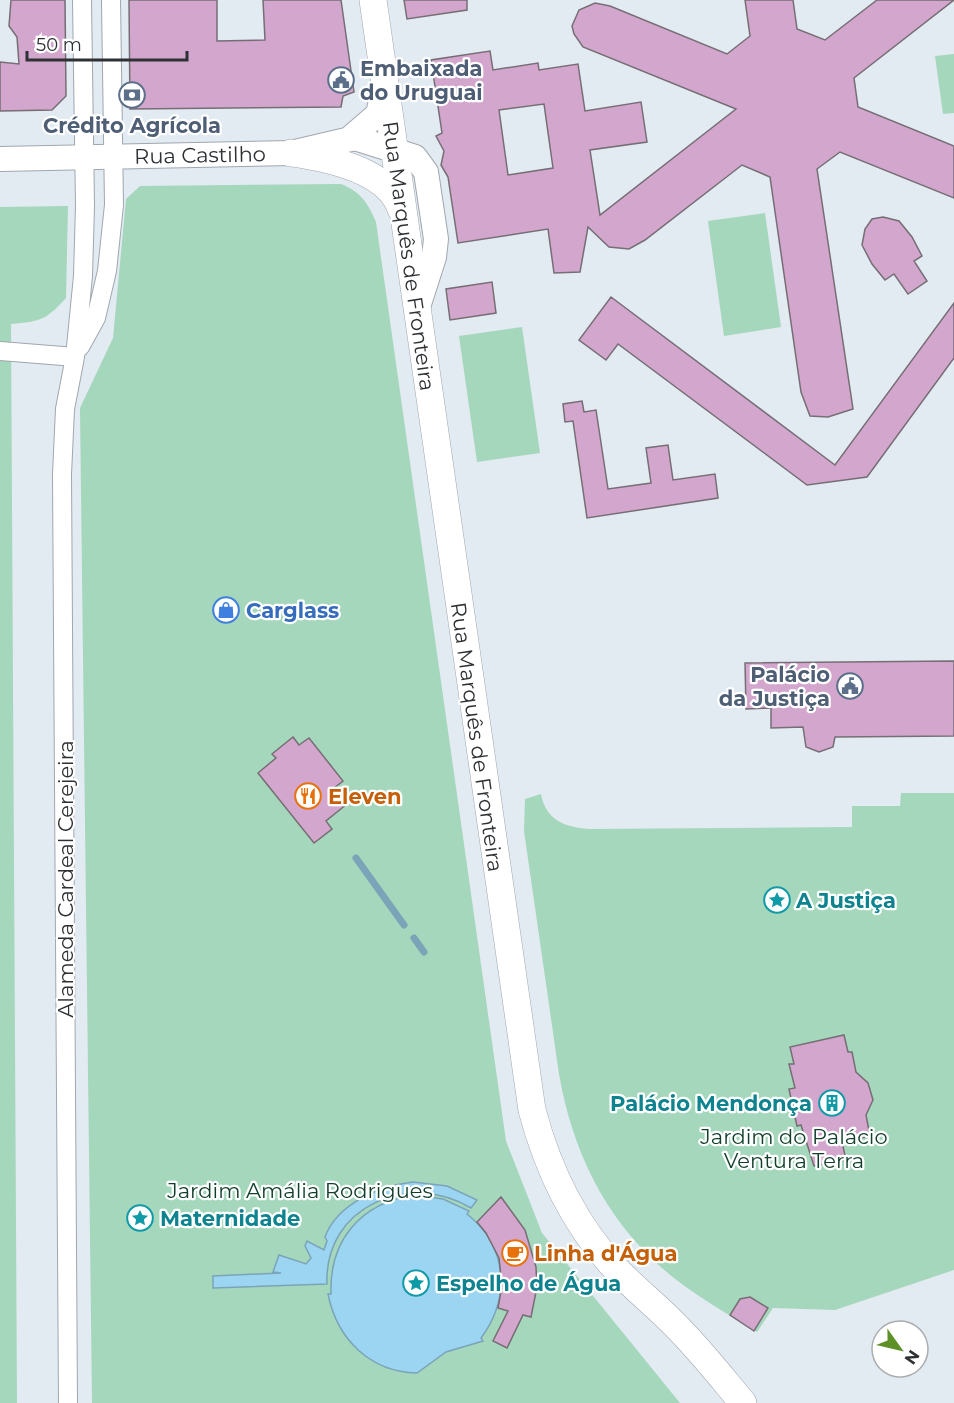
<svg xmlns="http://www.w3.org/2000/svg" width="954" height="1403" font-family="Montserrat,sans-serif">
	<rect width="100%" height="100%" fill="#e2eaf2"/>
	<path fill="#a5d7bc" d="M954,54V113L943,114L935,56Z
		M341,184C361,192 368,203 376,222L506,1141L542,1233L680,1403H92L80,408L113,338L126,199L140,186Z
		M68,206L66,298C45,321 41,321 11,324L17,1403H0V207Z
		M765,213L781,327L724,336L708,221Z
		M522,327L540,453L477,462L459,336Z
		M901,793H954V1270L835,1310L773,1308L757,1332C725,1312 690,1293 662,1268C604,1217 572,1149 559,1074L524,831L525,799L541,794C546,820 564,827 589,829L852,827V806H900Z"/>
	<path fill="#9cd5f2" stroke="#7ba4b9" stroke-width="1.5" d="M413,1182L447,1186L477,1200L471,1208C409,1171 324,1206 327,1284L213,1288V1276L281,1273L273,1272L279,1255L306,1264L311,1258L305,1246L307,1241L324,1250L327,1241L325,1237C337,1204 379,1186 413,1182Z
		M414,1195L443,1199L469,1211L467,1214C508,1247 511,1297 481,1338L483,1341L446,1352L417,1373C370,1372 337,1339 328,1294H331C329,1240 361,1203 414,1195Z"/>
	<g fill="none" stroke-linecap="round" stroke-linejoin="round">
		<path stroke="#7ba4b9" stroke-width="7" d="M356,858L404,925
			M414,938L424,952"/>
	</g>
	<path fill="#d3a7cd" stroke="#766e74" stroke-width="1.5" fill-rule="evenodd" d="M11,0H65L66,96L52,110L0,111V62L19,64L17,37L9,26Z
		M129,0H217V41L265,40L263,0H341L354,92L343,96L341,107L130,109Z
		M404,0H467V10L407,19Z
		M745,0H793L797,29L825,40L877,0H954L854,78L858,107L954,146V198L840,152L817,169L853,409L828,417L810,416L801,392L770,177L742,165L645,240L629,249L609,247L588,227L580,272L554,273L548,229L458,243L448,177L441,165L444,151L436,136L442,133L431,60L490,51L493,70L538,63L539,70L578,64L585,111L641,102L647,142L590,150L600,215L736,109L583,47L574,34L572,26L579,10L595,3L610,6L727,54L750,36ZM544,104L553,168L508,175L499,110Z
		M883,217L899,221L912,237L922,256L914,261L927,281L908,294L894,274L885,280L872,264L862,245L865,229L872,219Z
		M492,282L496,313L450,320L446,289Z
		M611,297L835,465L954,303V358L867,477L807,485L618,344L606,360L579,340Z
		M582,401L584,412L596,410L608,489L651,483L646,448L668,445L673,480L715,474L718,498L587,518L573,421L565,422L563,404Z
		M954,661V736L835,737L833,747L819,752L806,747L803,727L771,728V708L746,709L745,663Z
		M293,737L299,745L309,738L343,781L334,788L347,804L326,821L332,829L314,843L258,773L276,758L272,754Z
		M844,1035L848,1052H852L856,1072L868,1083L873,1100L866,1115L870,1136L842,1142L846,1160L814,1166L801,1125L797,1126L789,1089L795,1088L789,1064H794L790,1047Z
		M501,1197L525,1230L536,1267L537,1287L531,1317L523,1315L507,1348L493,1341L508,1311L498,1308L502,1286L499,1258L486,1233L477,1222Z
		M750,1297L768,1308L754,1331L730,1315L740,1299Z"/>
	<g fill="none" stroke-linecap="round" stroke-linejoin="round">
		<g stroke="#a0a7ae" stroke-width="20">
			<path id="minor" d="M80,347L96,318L107,271L114,205L111,0
				M0,351L75,357
				M68,1403L62,474L65,409L75,357L83,276L85,206L82,0"/>
		</g>
		<g stroke="#a0a7ae" stroke-width="26">
			<path id="tertiary" d="M349,139L378,114L384,87
				M0,159L291,153L355,138L415,157L426,172L436,239L434,257L417,310"/>
		</g>
		<g stroke="#a0a7ae" stroke-width="28">
			<path id="secondary" d="M373,0L532,1110C548,1170 574,1225 617,1270C636,1290 658,1307 677,1327C701,1351 722,1378 743,1403
				M291,153C327,158 388,170 401,209"/>
		</g>
		<use href="#minor" stroke="#fff" stroke-width="18"/>
		<use href="#tertiary" stroke="#fff" stroke-width="24"/>
		<use href="#secondary" stroke="#fff" stroke-width="27"/>
	</g>
	<defs>
		<g id="civic-ring" transform="scale(1.35)"><circle r="9.5" fill="#fff" stroke="#5c6f8a" stroke-width="1.5"/><path d="M-.6-6.5H3V-4.5H.6V-3L4-1V1h2V6H-6V1h2V-1L-.6-3ZM-1.2 2.5V6h2.4V2.5Z" fill="#5c6f8a"/></g>
		<g id="bank-ring" transform="scale(1.35)"><circle r="9.5" fill="#fff" stroke="#5c6f8a" stroke-width="1.5"/><path d="M-6-4H6V4H-6ZM0-2.3a2.3 2.3 0 1 0 0 4.6a2.3 2.3 0 1 0 0-4.6Z" fill="#5c6f8a"/></g>
		<g id="shop-ring" transform="scale(1.35)"><circle r="9.5" fill="#fff" stroke="#3f7fe0" stroke-width="1.5"/><path d="M-5-2.5h2.3a2.7 3.5 0 0 1 5.4 0H5L5.5 6h-11ZM-1.5-2.5h3a1.5 2.3 0 0 0-3 0Z" fill="#3f7fe0"/></g>
		<g id="restaurant-ring" transform="scale(1.35)"><circle r="9.5" fill="#fff" stroke="#e8710a" stroke-width="1.5"/><path d="M-5-6h1v4h1v-4h1v4h1v-4h1v5L-1.5 .5V6h-2V.5L-5-1ZM5-6V6H3V1.5H1.5Q1.5-4 5-6Z" fill="#e8710a"/></g>
		<g id="sight-ring" transform="scale(1.35)"><circle r="9.5" fill="#fff" stroke="#0f9aa8" stroke-width="1.5"/><path d="M0-6L1.8-2.2L6-1.7L2.9 1.2L3.7 5.4L0 3.3L-3.7 5.4L-2.9 1.2L-6-1.7L-1.8-2.2Z" fill="#0f9aa8"/></g>
		<g id="building-ring" transform="scale(1.35)"><circle r="9.5" fill="#fff" stroke="#0f9aa8" stroke-width="1.5"/><path d="M-4-6H4V6H1V3H-1V6H-4ZM-2.5-4.3h1.7v1.8h-1.7ZM.8-4.3h1.7v1.8H.8ZM-2.5-1h1.7V.8h-1.7ZM.8-1h1.7V.8H.8Z" fill="#0f9aa8"/></g>
		<g id="cafe-ring" transform="scale(1.35)"><circle r="9.5" fill="#fff" stroke="#e8710a" stroke-width="1.5"/><path d="M-5.5-4.5H6V0H3Q3 3.5 0 3.5H-2.5Q-5.5 3.5-5.5 0ZM3-3.2v2h1.7v-2ZM-6 4.5H4V6H-6Z" fill="#e8710a"/></g>
	</defs>
	<g fill-rule="evenodd">
		<use href="#civic-ring" x="341" y="80"/>
		<use href="#bank-ring" x="132" y="95"/>
		<use href="#shop-ring" x="226" y="610"/>
		<use href="#civic-ring" x="850" y="686"/>
		<use href="#restaurant-ring" x="308" y="796"/>
		<use href="#sight-ring" x="777" y="900"/>
		<use href="#building-ring" x="832" y="1103"/>
		<use href="#sight-ring" x="140" y="1218"/>
		<use href="#cafe-ring" x="515" y="1253"/>
		<use href="#sight-ring" x="416" y="1283"/>
	</g>
	<g text-anchor="middle" dominant-baseline="central" stroke-width="4.5" stroke-linejoin="round" paint-order="stroke">
		<g font-size="21" font-weight="bold" fill="#4e5e75" stroke="#fff" text-anchor="start">
			<text x="360" y="68">Embaixada<tspan x="360" dy="24">do Uruguai</tspan></text>
			<text x="132" y="125" text-anchor="middle">Crédito Agrícola</text>
			<text x="830" y="674" text-anchor="end">Palácio<tspan x="830" dy="24">da Justiça</tspan></text>
		</g>
		<g font-size="21" fill="#2e3134" stroke="#fff">
			<text transform="translate(200 155) rotate(-1)">Rua Castilho</text>
			<text transform="translate(409 256) rotate(82)">Rua Marquês de Fronteira</text>
			<text transform="translate(477 737) rotate(82)">Rua Marquês de Fronteira</text>
			<text transform="translate(65 879) rotate(-90)">Alameda Cardeal Cerejeira</text>
		</g>
		<g font-size="21" font-weight="bold" fill="#366cbe" stroke="#fff" text-anchor="start">
			<text x="246" y="610">Carglass</text>
		</g>
		<g font-size="21" font-weight="bold" fill="#c56008" stroke="#fff" text-anchor="start">
			<text x="328" y="796">Eleven</text>
			<text x="534" y="1253">Linha d'Água</text>
		</g>
		<g font-size="21" font-weight="bold" fill="#0d838f" stroke="#fff" text-anchor="start">
			<text x="796" y="900">A Justiça</text>
			<text x="812" y="1103" text-anchor="end">Palácio Mendonça</text>
			<text x="160" y="1218">Maternidade</text>
			<text x="436" y="1283">Espelho de Água</text>
		</g>
		<g font-size="21" fill="#113f2b" stroke="#fff">
			<text x="794" y="1136">Jardim do Palácio<tspan x="794" dy="24">Ventura Terra</tspan></text>
			<text x="300" y="1190">Jardim Amália Rodrigues</text>
		</g>
	</g>
	<g transform="translate(900 1349) rotate(124)"><circle r="28" fill="#ffffff" stroke="#abadae" stroke-width="1.5"/>
	<path d="M0-4.5L10 22L0 15L-10 22Z" fill="#5e9028"/>
	<text y="-9" font-size="16" font-weight="bold" text-anchor="middle" fill="#2e3134">N</text>
	</g>
	<path d="M27 51v9h160v-9" fill="none" stroke="#2e3134" stroke-width="3"/>
	<text x="36" y="51" font-size="18" fill="#2e3134" stroke="#ffffff" stroke-width="4.5" paint-order="stroke">50 m</text>
</svg>
